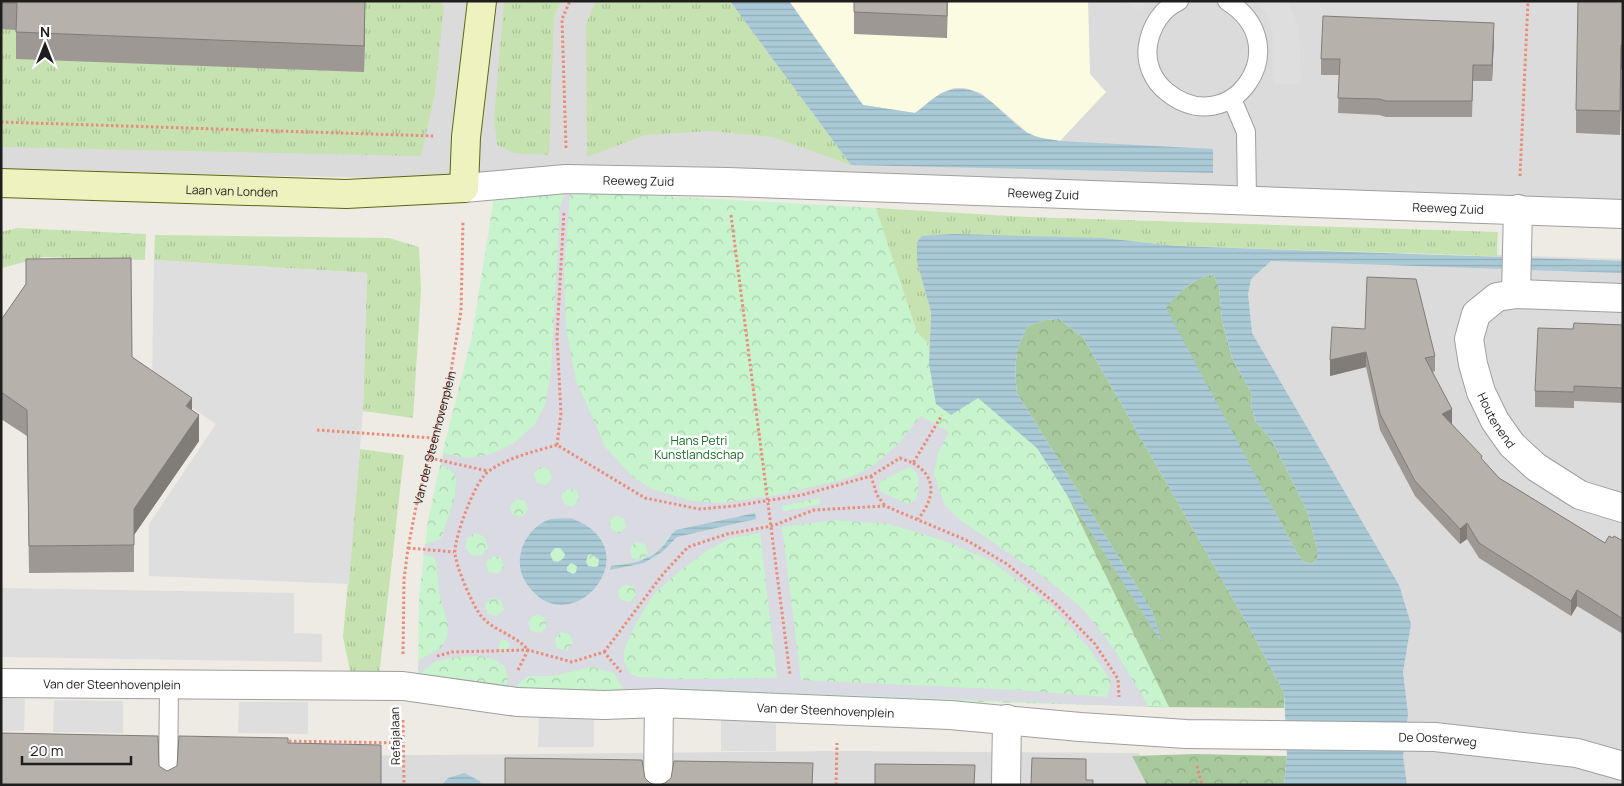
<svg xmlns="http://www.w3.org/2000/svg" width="1624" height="786" font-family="Manrope,sans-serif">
	<defs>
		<pattern id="grass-tufts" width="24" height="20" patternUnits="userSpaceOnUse" patternTransform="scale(1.25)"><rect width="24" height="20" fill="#c6e2b1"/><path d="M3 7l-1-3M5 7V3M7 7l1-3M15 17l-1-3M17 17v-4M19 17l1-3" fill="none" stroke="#aac198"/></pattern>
		<pattern id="forest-crowns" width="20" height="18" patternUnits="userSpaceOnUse" patternTransform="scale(1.25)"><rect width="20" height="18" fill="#a8c89e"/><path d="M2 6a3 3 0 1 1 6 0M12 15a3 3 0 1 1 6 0" fill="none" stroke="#90ab88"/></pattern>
		<pattern id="park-crowns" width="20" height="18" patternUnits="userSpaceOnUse" patternTransform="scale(1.25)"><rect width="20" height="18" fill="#c7f3cd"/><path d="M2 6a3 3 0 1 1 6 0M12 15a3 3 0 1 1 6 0" fill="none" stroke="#aad0b0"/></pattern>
		<pattern id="water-rules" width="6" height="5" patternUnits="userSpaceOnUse" patternTransform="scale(1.25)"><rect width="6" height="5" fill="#aacad7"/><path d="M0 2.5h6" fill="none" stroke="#92adb8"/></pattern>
	</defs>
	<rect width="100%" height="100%" fill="#eeebe5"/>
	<path fill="#dcdbdb" d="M1,1H1623V207L907,189L1,170Z
		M1496,255L1623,259V785H1399L1391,675L1232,308L1247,260Z
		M1,751L328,756L839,751L1139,753L1152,785H1Z"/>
	<path fill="#fafbe1" d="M789,1H1088L1090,74L1106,92L1060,141L1039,138L1027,132L981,93L965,88H954L942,93L915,113L863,105Z"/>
	<path fill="url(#grass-tufts)" d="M1,1H438L444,6L435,93L421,156L1,147Z
		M504,1H561L554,17L549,155L514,153L497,145L494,118Z
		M596,1H730L851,165L773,137L711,131L645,135L587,157L586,24Z
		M876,208L1028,217L1498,232L1497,256L1177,246L1104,238L917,261L931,312L929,363L783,366L878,216Z
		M17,228L146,234L145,260L44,257L1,268V232Z
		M155,235L389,238L419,247L421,290L413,418L363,411L367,273L154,260Z
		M360,449L404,455L379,676L351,675L343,637Z"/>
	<path fill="url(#forest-crowns)" d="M1213,274L1219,287L1222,320L1232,358L1252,394L1251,405L1256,422L1272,440L1307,511L1317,548V559L1312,564L1304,562L1298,555L1165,308C1180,291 1191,280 1213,274Z
		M1059,319L1083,337L1252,632L1284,693V708L1149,707L1037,448L1161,641L1152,611L1017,393C1014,366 1014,350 1028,326L1045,320Z
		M1196,754L1287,756L1284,785H1147L1132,756Z"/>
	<path fill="url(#park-crowns)" d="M556,190L876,208L917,332L984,402L1045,449L1169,707L510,690L418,676L419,597L428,520L445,442L472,336L494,197Z"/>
	<path fill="#dedede" d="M1124,1H1148L1139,10Z
		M1256,1H1287L1299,27L1301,84H1274L1273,32L1265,11Z
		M154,260L367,273L363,411L349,584L149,576V524L216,424L152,381Z
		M1,588L294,593V633L322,634V662L1,657Z
		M1,698L25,699L24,731H1Z
		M54,700L123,701V733L53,732Z
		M239,702H308V734L238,733Z
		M539,716H594V747H538Z
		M721,719L776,720V751H721Z"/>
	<path fill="#dadae3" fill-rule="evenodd" d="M565,193L570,194L564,272L566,327L576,381L606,448L633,477L652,489L691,501L721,503L776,495L837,481L856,475L874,465L897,445L921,416L949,432L938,453L934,475L945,505L960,520L1044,577L1083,609L1114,649L1149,707L670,688L624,690L613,672L591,667L552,676H528L518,684L517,690L505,689L508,678L505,667L496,660L480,656L454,657L435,662L418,675L419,660L441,648L447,637L448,625L439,593L436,561L433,557L423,555L425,544L441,539L455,496L456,478L451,470L441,465L444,453L465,458L488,455L513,444L535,424L545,405L551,371L560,207ZM540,467L549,469L552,478L546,485L537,483L534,474ZM910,467L917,473L919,482L916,500L907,504L880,491L879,486L881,481ZM567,489L577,490L579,499L573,507L564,504L561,495ZM819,498L821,504L783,512L782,506ZM516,499L525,501L528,510L522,517L512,514L510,506ZM755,513L756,519L677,537L662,552L644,563L610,570L611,566L643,560L661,549L668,537L676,530ZM615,516L624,518L626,527L620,533L612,530L609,522ZM834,520L889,524L948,542L991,561L1050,604L1089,648L1111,681L1107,697L1019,690L801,680L782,527ZM584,523L605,572L553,603L542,599L532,592L537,526ZM476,533L485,537L488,547L482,555L472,556L465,548L467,538ZM760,533L777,678L676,679L637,677L630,673L624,661V650L636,623L653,595L682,569L708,550L731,538ZM636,542L645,544L648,553L642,560L632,558L630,549ZM492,556L501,558L504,567L498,574L488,572L486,562ZM624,584L634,587L636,595L630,602L620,600L618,591ZM492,598L501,600L504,609L497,616L488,614L485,605ZM535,614L544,617L547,626L541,633L531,631L528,622ZM561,632L570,634L573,643L567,651L557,648L555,639ZM501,640H506L510,644L506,651L498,648Z"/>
	<path fill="url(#water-rules)" fill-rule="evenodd" d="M730,1H789L863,105L915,113C924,107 934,96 944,92C981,78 999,114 1026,132C1036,138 1048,139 1060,141L1213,149V173L851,165Z
		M954,234L1104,238L1177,246L1623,261V273L1271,261L1251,279L1248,294L1252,333L1399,585L1411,624L1403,672L1408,714L1403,756L1407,785H1284L1287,756L1284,693L1252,632L1083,337L1059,319L1045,320L1028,326C1014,350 1014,366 1017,393L1152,611L1162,643L1037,448L978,398L951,415L936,404L929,364L931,312L917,262V242L922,236ZM1213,274L1219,287L1222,320L1232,358L1252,394L1251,405L1256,422L1272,440L1307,511L1317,548V559L1312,564L1304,562L1298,555L1166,308C1180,291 1191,280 1213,274Z
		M755,513L756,519L677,537L662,552L644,563L610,570L611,566C628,564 647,562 660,549C666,544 669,536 676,530Z
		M570,518C657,548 567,651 525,581C511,558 527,526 551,519C557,518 565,519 570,518ZM555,548H560L565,554L564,558L558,562L553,561L550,554ZM591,554L599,559L598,566L594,567L588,566L586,562L588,555ZM571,563L577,566L576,572L573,574L567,571V567Z
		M464,773L480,781L481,785H442L448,778Z"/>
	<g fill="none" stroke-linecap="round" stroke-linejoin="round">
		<g stroke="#9f9f9f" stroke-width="20">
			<path id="lane" d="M1179,1C1161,9 1151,27 1148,45C1145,63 1153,81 1167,92C1230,143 1300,46 1227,1
				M1232,99L1246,132L1247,200
				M168,785L169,684"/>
		</g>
		<g stroke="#9f9f9f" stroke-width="30">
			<g id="street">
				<path id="s2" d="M464,188L566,179L727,182L1623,214"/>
				<path d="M1516,294L1518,209"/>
				<path id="s3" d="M1623,298L1516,294L1497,297L1476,314L1469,339L1473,364L1481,392L1495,421L1512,445L1536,467L1580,495L1623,508"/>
				<path id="s4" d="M1,683L403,686L517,702L604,705L659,703L950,715L1080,727L1186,734L1435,737L1577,753L1623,766"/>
				<path d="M658,785L659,703"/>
				<path d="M1006,785L1007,719"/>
			</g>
		</g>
		<g stroke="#5a6911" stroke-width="30">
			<g id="secondary">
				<path id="s5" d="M1,183L346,194L464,188L466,137L482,1"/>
			</g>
		</g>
		<g stroke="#ea8c7a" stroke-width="3" stroke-dasharray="2.5 2.5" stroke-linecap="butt">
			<path d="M1,122L433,136"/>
			<path d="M566,148L562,19L570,1"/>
			<path d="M1520,176L1528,1"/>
			<path d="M731,215L790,675"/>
			<path d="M317,430L433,438"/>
			<path d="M557,445L561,413L557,337L564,211"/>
			<path d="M430,458L488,471"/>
			<path d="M913,463C937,477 935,498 918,519"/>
			<path d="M871,476L877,495L885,506"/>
			<path d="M408,548L454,552"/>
			<path d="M604,652L663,574L688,547L727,534L772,526L814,510L885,506L966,540L1007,564L1055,603L1095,644L1118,679L1119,697"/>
			<path id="s1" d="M403,654L404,579L408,548L416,507L451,371L461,311L463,221"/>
			<path d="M437,656L452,652L528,650L572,662L604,652L621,672"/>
			<path d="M518,670L528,650C516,635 494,631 482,617C474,609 453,561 455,550C456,534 475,480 489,471C506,458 536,451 557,445L645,498L699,509L734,506L802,495L871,476L900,458L913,463L942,415"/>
			<path d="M403,720L404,785"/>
			<path d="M284,741L403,743"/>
			<path d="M1197,766L1202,785"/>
			<path d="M836,785L837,743"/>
		</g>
		<use href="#lane" stroke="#fff" stroke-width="18"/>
		<use href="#street" stroke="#fff" stroke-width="28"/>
		<use href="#secondary" stroke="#edf2bf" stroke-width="28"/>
	</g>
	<path fill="#9d9893" d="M1,1L365,16L364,72L16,59V30L1,29Z
		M854,1H948L947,38L854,34Z
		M1623,1V69H1621L1620,135L1576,133V110Z
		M1494,38L1492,81H1473L1472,117H1386L1379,115L1338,113L1339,75H1321V59Z
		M1,320L132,357L192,410L199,441L134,535V572L29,573L27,436L1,419Z
		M1623,325V403L1574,401V408L1535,407V391L1573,329Z
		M1332,327L1435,356V371L1433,372L1452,424L1482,460L1499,478L1605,543L1613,538L1623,541V634L1577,606L1571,616L1479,558L1467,539L1460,544L1415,496L1380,430L1366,367L1330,376Z"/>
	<path fill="#807c78" d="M365,1V16L364,72V46Z
		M1494,23V38L1492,81V65Z
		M1621,45V69L1620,135V111Z
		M1366,352V367L1330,376V360Z
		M192,398V425L199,415V441L134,535V509L186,406Z
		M1452,409V425L1442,414Z
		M1467,523V539L1460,544V529Z
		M1577,590V606L1571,616V601Z"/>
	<path fill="#b7b1ab" stroke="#807c78" d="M1,1H365L364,46L16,32L17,3H1Z
		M854,1H947V16L854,12Z
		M1578,1H1623V45H1621L1620,111L1576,110Z
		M1323,16L1494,23L1492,65H1473L1472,101H1386L1379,99L1338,98L1340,59H1321Z
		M131,258L132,357L192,398L186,406L199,415L134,509V545L29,546L27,410L1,392V320L26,284V259Z
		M1367,277L1416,279L1435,356L1425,358L1452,409L1442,414L1482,456L1481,458L1499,478L1605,543L1609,536L1613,538L1614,536L1623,541V619L1577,590L1571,601L1479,543L1467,523L1460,529L1415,481L1380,414L1366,352L1330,360L1332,327L1365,329Z
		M1574,323L1623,325V388L1574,386V392L1535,391L1538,328L1573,329Z
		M1,733L158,736L159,766L167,771L177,766L179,736L288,738V743L381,745V785H1Z
		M505,758L642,760L645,778L650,783L656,785H505Z
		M1032,758L1086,759V780H1093V785H1031Z
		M674,761L813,763L812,785H659L665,783L671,778Z
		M875,764L975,765L974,785H875Z"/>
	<g text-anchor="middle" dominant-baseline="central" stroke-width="5" stroke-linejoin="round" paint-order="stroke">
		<g font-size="12" fill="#1e1e1e" stroke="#fff">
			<text stroke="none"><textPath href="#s2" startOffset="175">Reeweg Zuid</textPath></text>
			<text stroke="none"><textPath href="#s5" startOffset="231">Laan van Londen</textPath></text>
			<text stroke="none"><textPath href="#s2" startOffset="580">Reeweg Zuid</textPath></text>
			<text stroke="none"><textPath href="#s2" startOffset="985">Reeweg Zuid</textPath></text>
			<text stroke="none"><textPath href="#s3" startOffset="266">Houtenend</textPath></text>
			<text stroke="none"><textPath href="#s1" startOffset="220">Van der Steenhovenplein</textPath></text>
			<text stroke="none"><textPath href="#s4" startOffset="111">Van der Steenhovenplein</textPath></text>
			<text stroke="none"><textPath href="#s4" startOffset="826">Van der Steenhovenplein</textPath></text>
			<text transform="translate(395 736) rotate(-91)">Refajalaan</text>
			<text stroke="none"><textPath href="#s4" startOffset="1439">De Oosterweg</textPath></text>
		</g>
		<g font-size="12" fill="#187024" stroke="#fff">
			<text x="699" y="440">Hans Petri<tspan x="699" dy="14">Kunstlandschap</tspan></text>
		</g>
	</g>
	<rect width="1624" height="786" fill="none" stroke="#1e1e1e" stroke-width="5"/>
	<g transform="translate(45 45)" stroke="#ffffff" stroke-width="4" paint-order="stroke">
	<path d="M0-4L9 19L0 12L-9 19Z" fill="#1e1e1e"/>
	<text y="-8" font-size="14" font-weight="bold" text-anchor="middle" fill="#1e1e1e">N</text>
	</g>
	<path d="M22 756v8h109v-8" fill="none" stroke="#1e1e1e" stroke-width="2.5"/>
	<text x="30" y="756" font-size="15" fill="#1e1e1e" stroke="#ffffff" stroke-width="4" paint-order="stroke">20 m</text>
</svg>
